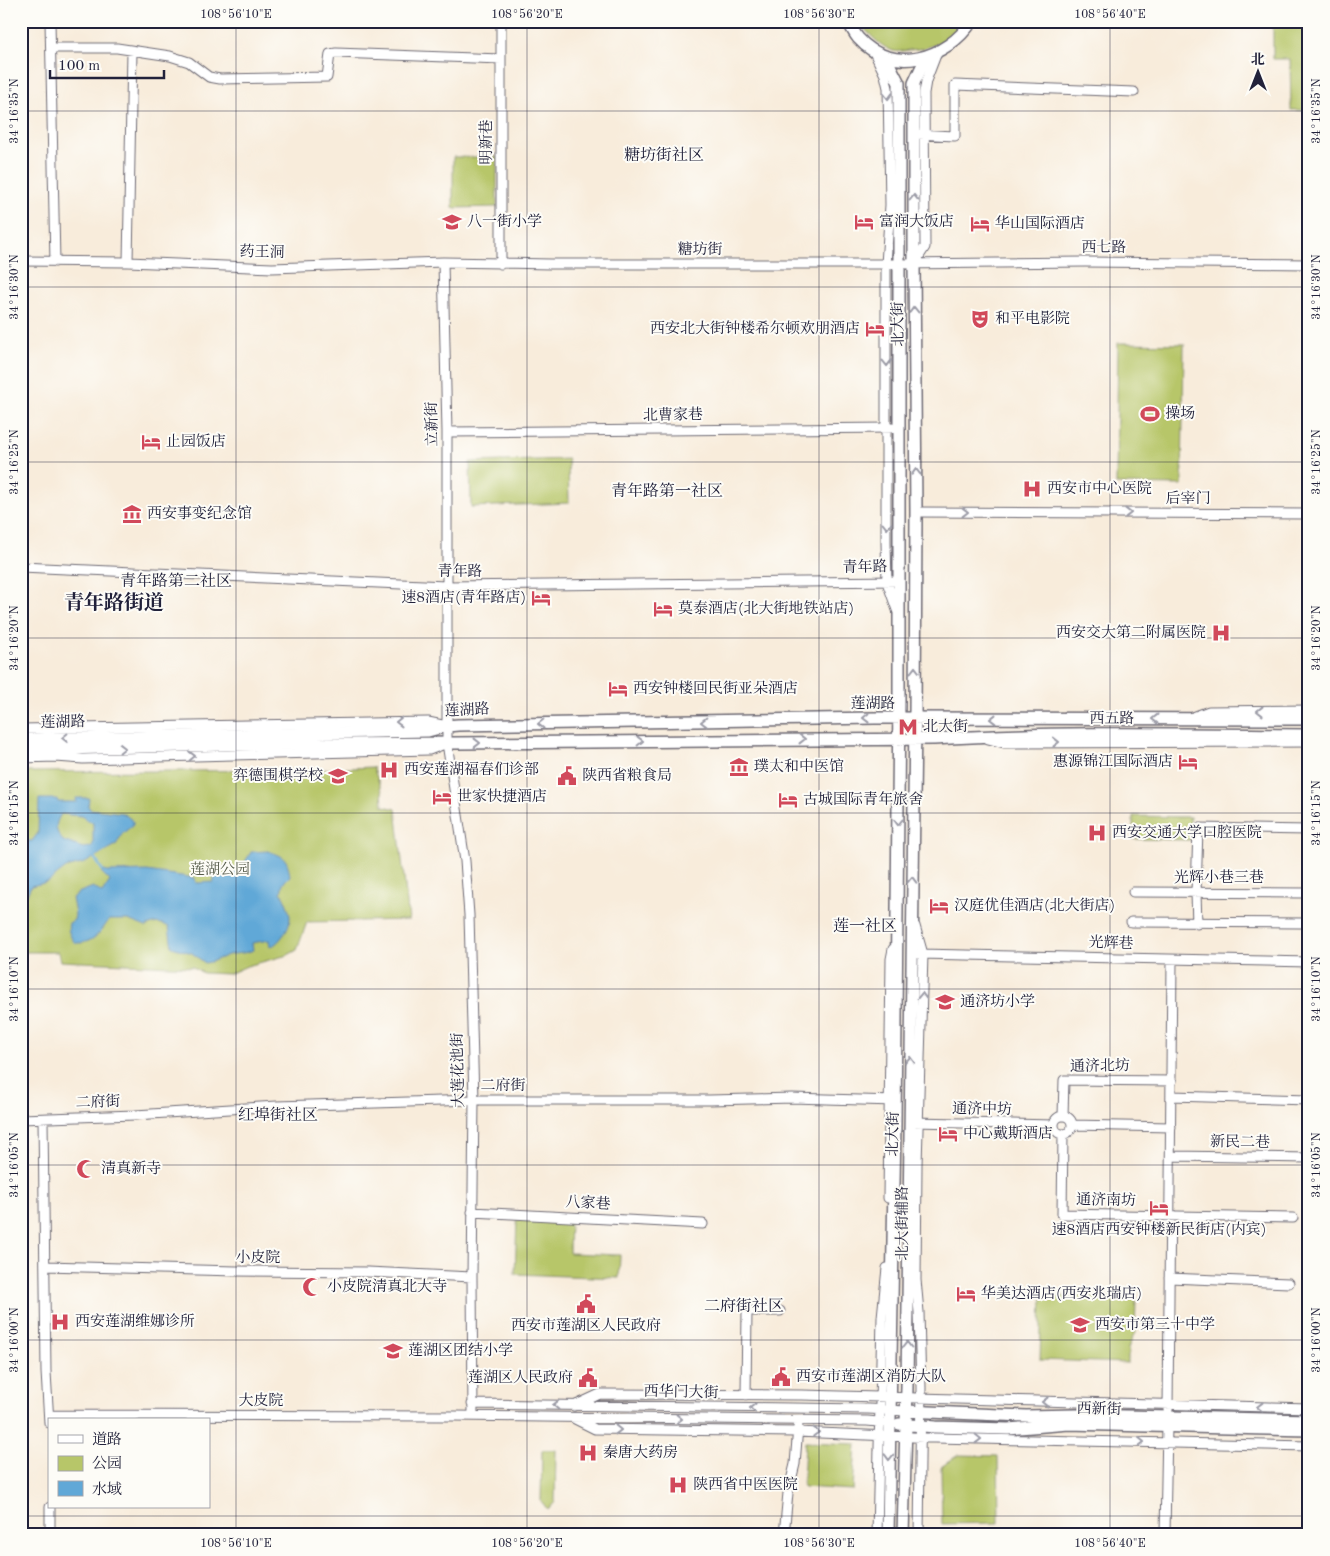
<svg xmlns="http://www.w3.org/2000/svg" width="1330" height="1556" font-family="'Old Standard TT','Noto Serif SC',serif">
	<rect width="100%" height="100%" fill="#fdfcf7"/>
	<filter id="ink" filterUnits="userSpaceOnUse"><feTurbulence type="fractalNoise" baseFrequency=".02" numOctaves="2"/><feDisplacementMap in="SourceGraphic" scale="10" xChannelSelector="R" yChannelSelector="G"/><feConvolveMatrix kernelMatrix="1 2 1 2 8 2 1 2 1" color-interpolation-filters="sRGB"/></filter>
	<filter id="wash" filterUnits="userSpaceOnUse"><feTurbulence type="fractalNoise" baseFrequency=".0096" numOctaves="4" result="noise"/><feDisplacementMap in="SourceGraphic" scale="20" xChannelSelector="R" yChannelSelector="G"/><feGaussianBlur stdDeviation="1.12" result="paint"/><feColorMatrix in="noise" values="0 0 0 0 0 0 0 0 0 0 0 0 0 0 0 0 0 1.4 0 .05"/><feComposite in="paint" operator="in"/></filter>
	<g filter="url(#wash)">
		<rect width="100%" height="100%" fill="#f8ecdb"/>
		<path fill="#b7c669" stroke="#6c7452" d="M858,21H965C948,41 935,48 909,50C904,51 897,52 893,51C879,46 867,32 858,21Z
			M1273,21H1309V110H1291L1290,59H1273Z
			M453,157H497V207L453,208Z
			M1118,343L1184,344L1182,485L1116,484Z
			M568,459L569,503L471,507L470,462Z
			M373,767L382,791L383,806L396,809L409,920L307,922L297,950L288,955L247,966L229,974L203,973L193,967L60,961L58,952H21V772L309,770Z
			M1133,816L1190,817V840L1133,839Z
			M517,1219L570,1221L569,1253L620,1255L619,1278L515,1274Z
			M1042,1296L1136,1298L1135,1333L1128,1348V1363L1040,1360Z
			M805,1442L856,1444L853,1490L803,1487Z
			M542,1450H556L555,1502L548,1510L541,1501Z
			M958,1455L998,1456L999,1523L942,1524L941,1467Z"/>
		<path fill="#60a8d7" stroke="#416589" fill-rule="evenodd" d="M76,798H89L88,806L90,809L123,813L133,821V825L122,834L116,845L85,863L66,868L48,882L31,886L26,896L21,898V841H32L38,833L39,799H57L58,802H76ZM61,814L81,816L93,823V843L92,847L83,848L63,841C55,831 54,825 61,814Z
			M268,851C285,857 287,857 290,876L283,883L281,892C285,898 290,911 290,918C290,928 279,944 270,947L269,940L252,943L253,950C245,954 236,953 228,955C220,958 213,962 205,963L192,953L172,947L169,927C160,922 155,922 146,927L128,920H109C100,933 93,944 75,943C70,936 67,931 69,923L74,920L75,914L72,898L80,892L93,887L102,893L110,881L101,872L105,870L107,872L147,871L195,878L196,883L214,882V877C233,877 242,868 251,852Z"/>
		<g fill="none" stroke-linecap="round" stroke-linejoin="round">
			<path stroke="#60a8d7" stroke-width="2.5" d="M94,857L103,871"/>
		</g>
	</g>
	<g filter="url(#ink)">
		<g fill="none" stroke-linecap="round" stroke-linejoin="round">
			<g stroke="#6d6973" stroke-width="11">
				<path id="minor" d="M50,21L55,262
					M501,21V264
					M51,48H117L170,56L189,62L209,77L220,79L327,77L330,54L336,53L501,59
					M873,50L885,75L888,88L890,205L886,264V543L887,582L897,610
					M914,134L955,136V85L1134,92
					M21,261L128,262L272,268L443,262L550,264H899L1085,262L1309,264
					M128,262L132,51
					M443,262L447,432V743L465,861L469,915L474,1100L472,1277L473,1416
					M914,264L925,247L924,93L926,81L936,55
					M447,432L892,428
					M916,512L1309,514
					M21,567L446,586L899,581
					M1193,717L1209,711L1309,710
					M21,729L428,722L447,726
					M988,739L1004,743L1309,742
					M21,758L56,757L83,759L429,750L442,745
					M1133,892L1306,893
					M1131,922L1303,923
					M1197,924L1196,893L1198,828L1309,830
					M915,926L923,954L917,1165L916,1280L919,1312L921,1388L919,1535
					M919,954L1309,962
					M1171,1096L1309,1100
					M1054 1125a9 9 0 1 1 18 0a9 9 0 1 1-18 0Z
					M1063,1116L1064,1080L1172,1081
					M21,1119L135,1115L277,1106L474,1100H710L792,1098L895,1101
					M43,1119L46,1372L49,1423
					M912,1122L1054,1125
					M1072,1125L1171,1127
					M1063,1134L1062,1214L1293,1218
					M1171,1156L1309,1158
					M888,1198L891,959L893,949
					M472,1212L703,1224
					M45,1266L236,1271L368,1272L472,1277
					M1169,1278L1289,1283
					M746,1395L747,1311H780
					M472,1404L868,1409L906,1411
					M574,1406L600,1394L802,1395L1309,1408
					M1168,1410L1172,960
					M49,1415L455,1416L867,1421L889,1423
					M575,1419L595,1429L797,1432L935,1438L1309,1446
					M50,1507V1535
					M784,1535L788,1493L795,1464L798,1427
					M877,1535L882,1317L887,1268
					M1165,1535L1167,1426"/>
			</g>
			<g stroke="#6d6973" stroke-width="14">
				<path id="major" d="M848,21C851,27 854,33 858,38C892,76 947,59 972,21
					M885,56L899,83V697L895,1125L888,1535
					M21,739L428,731L447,726L458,725L875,718L1309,719
					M21,750L226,745L934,739C1059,731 1184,734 1309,735
					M906,1411L1026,1416L1077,1415L1309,1420
					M899,1424L935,1427L1008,1429L1069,1424L1309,1430
					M903,1535L907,1387L915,719L916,512L914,264V83L921,68L938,51"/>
			</g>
			<use href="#minor" stroke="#fff" stroke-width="9"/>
			<use href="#major" stroke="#fff" stroke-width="11"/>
		</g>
		<defs><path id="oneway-chevron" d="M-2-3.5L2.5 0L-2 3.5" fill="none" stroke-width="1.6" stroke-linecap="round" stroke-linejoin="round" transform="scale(1.25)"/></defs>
		<g stroke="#9c9ca7">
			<use href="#oneway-chevron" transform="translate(888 96) rotate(89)"/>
			<use href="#oneway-chevron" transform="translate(914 198) rotate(-90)"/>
			<use href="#oneway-chevron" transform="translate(914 310) rotate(-91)"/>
			<use href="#oneway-chevron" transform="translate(887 363) rotate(89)"/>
			<use href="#oneway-chevron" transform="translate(916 472) rotate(-91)"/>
			<use href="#oneway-chevron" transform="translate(965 512)"/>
			<use href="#oneway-chevron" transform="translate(1128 513)"/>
			<use href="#oneway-chevron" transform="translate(887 526) rotate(90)"/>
			<use href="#oneway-chevron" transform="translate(915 670) rotate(-90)"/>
			<use href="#oneway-chevron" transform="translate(1260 711) rotate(180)"/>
			<use href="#oneway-chevron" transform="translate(866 718) rotate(179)"/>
			<use href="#oneway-chevron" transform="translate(993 719) rotate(-180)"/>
			<use href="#oneway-chevron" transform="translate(1155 719) rotate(-180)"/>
			<use href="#oneway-chevron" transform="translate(399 722) rotate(179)"/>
			<use href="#oneway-chevron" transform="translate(704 722) rotate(179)"/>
			<use href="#oneway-chevron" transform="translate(541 724) rotate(179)"/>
			<use href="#oneway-chevron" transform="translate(65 738) rotate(179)"/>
			<use href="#oneway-chevron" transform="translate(802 739)"/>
			<use href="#oneway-chevron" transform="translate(640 741) rotate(-1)"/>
			<use href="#oneway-chevron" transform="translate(1056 742)"/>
			<use href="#oneway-chevron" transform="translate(477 743)"/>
			<use href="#oneway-chevron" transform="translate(122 748) rotate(-1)"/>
			<use href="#oneway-chevron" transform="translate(192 756) rotate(-1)"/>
			<use href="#oneway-chevron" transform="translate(898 822) rotate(91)"/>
			<use href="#oneway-chevron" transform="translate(912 880) rotate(-89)"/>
			<use href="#oneway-chevron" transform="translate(922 996) rotate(-88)"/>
			<use href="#oneway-chevron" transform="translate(910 1060) rotate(-89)"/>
			<use href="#oneway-chevron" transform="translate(907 1345) rotate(-90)"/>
			<use href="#oneway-chevron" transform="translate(1045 1402) rotate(-179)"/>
			<use href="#oneway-chevron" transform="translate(556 1405) rotate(-179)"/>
			<use href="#oneway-chevron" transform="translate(1260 1407) rotate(-179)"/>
			<use href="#oneway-chevron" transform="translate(753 1408) rotate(-179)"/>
			<use href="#oneway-chevron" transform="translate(679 1419) rotate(1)"/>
			<use href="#oneway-chevron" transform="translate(618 1430) rotate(1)"/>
			<use href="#oneway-chevron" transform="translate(816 1432) rotate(3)"/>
			<use href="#oneway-chevron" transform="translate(978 1439) rotate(1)"/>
			<use href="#oneway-chevron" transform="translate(1141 1442) rotate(1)"/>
			<use href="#oneway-chevron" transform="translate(889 1457) rotate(91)"/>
		</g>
	</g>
	<path fill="none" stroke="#22223b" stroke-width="1" stroke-opacity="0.45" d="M236,21V1535M527,21V1535M819,21V1535M1110,21V1535M21,111H1309M21,287H1309M21,462H1309M21,638H1309M21,813H1309M21,989H1309M21,1165H1309M21,1340H1309M21,1516H1309"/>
	<defs>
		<g id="school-bare" transform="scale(1.5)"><path d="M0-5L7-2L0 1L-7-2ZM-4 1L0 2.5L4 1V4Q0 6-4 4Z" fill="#d1495b" stroke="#fdfcf7" stroke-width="2.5" paint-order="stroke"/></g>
		<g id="hotel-bare" transform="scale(1.5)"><path d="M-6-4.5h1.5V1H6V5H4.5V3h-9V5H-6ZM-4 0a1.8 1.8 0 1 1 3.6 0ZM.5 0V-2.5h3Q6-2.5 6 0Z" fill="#d1495b" stroke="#fdfcf7" stroke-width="2.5" paint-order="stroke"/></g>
		<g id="theatre-bare" transform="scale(1.5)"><path d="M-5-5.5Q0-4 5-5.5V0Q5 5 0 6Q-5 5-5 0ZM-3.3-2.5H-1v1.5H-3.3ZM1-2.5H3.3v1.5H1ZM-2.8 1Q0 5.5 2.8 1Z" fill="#d1495b" stroke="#fdfcf7" stroke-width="2.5" paint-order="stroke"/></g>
		<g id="stadium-bare" transform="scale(1.5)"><path d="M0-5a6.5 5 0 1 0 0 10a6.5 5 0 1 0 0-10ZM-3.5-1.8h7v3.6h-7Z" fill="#d1495b" stroke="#fdfcf7" stroke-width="2.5" paint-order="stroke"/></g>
		<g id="hospital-bare" transform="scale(1.5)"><path d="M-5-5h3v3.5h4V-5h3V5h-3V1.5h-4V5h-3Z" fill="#d1495b" stroke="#fdfcf7" stroke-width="2.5" paint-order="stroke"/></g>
		<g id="museum-bare" transform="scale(1.5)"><path d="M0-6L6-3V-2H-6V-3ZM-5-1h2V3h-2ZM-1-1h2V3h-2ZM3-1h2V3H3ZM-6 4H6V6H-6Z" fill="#d1495b" stroke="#fdfcf7" stroke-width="2.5" paint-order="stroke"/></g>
		<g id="metro-bare" transform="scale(1.5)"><path d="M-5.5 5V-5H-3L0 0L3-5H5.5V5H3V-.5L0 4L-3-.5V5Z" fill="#d1495b" stroke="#fdfcf7" stroke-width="2.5" paint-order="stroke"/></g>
		<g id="civic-bare" transform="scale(1.5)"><path d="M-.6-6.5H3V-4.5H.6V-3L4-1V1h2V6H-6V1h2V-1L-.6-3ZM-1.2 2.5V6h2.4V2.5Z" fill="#d1495b" stroke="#fdfcf7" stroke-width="2.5" paint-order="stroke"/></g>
		<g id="mosque-bare" transform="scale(1.5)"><path d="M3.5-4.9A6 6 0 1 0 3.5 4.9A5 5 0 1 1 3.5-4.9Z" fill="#d1495b" stroke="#fdfcf7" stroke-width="2.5" paint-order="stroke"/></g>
	</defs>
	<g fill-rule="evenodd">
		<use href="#school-bare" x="452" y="222"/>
		<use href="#hotel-bare" x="864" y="222"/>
		<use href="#hotel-bare" x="980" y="224"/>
		<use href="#theatre-bare" x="980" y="319"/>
		<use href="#hotel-bare" x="875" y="329"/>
		<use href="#stadium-bare" x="1150" y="414"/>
		<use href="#hotel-bare" x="151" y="442"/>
		<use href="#hospital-bare" x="1032" y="489"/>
		<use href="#museum-bare" x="132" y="514"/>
		<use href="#hotel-bare" x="541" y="598"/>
		<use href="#hotel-bare" x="663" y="609"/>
		<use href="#hospital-bare" x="1221" y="633"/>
		<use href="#hotel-bare" x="618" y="689"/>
		<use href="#metro-bare" x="908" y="727"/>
		<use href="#hotel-bare" x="1188" y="762"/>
		<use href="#museum-bare" x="739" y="767"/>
		<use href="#hospital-bare" x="389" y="770"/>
		<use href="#school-bare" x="338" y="776"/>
		<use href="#civic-bare" x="567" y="776"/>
		<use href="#hotel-bare" x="442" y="797"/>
		<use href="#hotel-bare" x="788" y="800"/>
		<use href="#hospital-bare" x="1097" y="833"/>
		<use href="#hotel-bare" x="939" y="906"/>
		<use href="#school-bare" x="945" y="1002"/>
		<use href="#hotel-bare" x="948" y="1134"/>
		<use href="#mosque-bare" x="86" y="1169"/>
		<use href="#hotel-bare" x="1159" y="1208"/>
		<use href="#mosque-bare" x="312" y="1287"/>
		<use href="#hotel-bare" x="966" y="1294"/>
		<use href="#civic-bare" x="586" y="1304"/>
		<use href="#hospital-bare" x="60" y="1322"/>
		<use href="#school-bare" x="1080" y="1325"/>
		<use href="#school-bare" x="393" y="1351"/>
		<use href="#civic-bare" x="781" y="1377"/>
		<use href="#civic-bare" x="588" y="1378"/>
		<use href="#hospital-bare" x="588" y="1453"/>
		<use href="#hospital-bare" x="678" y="1485"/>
	</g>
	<g text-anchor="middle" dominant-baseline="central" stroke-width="4" stroke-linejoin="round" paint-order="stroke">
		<g font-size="15" fill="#22223b" stroke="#fdfcf7">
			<text transform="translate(487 142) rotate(-90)">明新巷</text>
			<text x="1104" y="248">西七路</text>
			<text x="700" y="250">糖坊街</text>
			<text transform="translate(262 253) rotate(1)">药王洞</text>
			<text transform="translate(899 324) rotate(-91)">北大街</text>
			<text transform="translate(673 416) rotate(-1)">北曹家巷</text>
			<text transform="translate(433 424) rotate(-91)">立新街</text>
			<text x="1188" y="499">后宰门</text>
			<text transform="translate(865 568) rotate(-1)">青年路</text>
			<text x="460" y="572">青年路</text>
			<text x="873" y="704">莲湖路</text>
			<text transform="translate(467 711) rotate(-3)">莲湖路</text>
			<text x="1112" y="719">西五路</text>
			<text transform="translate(63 723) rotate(-1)">莲湖路</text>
			<text x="1219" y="878">光辉小巷三巷</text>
			<text transform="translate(1111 944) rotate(2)">光辉巷</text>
			<text transform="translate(1100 1067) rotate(-1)">通济北坊</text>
			<text transform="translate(459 1070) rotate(-91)">大莲花池街</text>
			<text x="503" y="1086">二府街</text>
			<text transform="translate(98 1103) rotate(-2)">二府街</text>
			<text transform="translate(982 1110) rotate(1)">通济中坊</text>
			<text transform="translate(894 1134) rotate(-89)">北大街</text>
			<text transform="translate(1240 1143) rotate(1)">新民二巷</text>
			<text transform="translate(1106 1201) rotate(1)">通济南坊</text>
			<text transform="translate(588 1204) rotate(3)">八家巷</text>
			<text transform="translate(903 1223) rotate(-90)">北大街辅路</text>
			<text x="258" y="1258">小皮院</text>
			<text transform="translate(681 1393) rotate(1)">西华门大街</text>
			<text x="261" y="1401">大皮院</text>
			<text transform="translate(1099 1410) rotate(1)">西新街</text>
		</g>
		<g font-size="15" fill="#22223b" stroke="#fdfcf7" text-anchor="start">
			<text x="467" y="222">八一街小学</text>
			<text x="879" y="222">富润大饭店</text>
			<text x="995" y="224">华山国际酒店</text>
			<text x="995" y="319">和平电影院</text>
			<text x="860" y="329" text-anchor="end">西安北大街钟楼希尔顿欢朋酒店</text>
			<text x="1165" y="414">操场</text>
			<text x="166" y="442">止园饭店</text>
			<text x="1047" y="489">西安市中心医院</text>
			<text x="147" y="514">西安事变纪念馆</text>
			<text x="526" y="598" text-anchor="end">速8酒店(青年路店)</text>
			<text x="678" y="609">莫泰酒店(北大街地铁站店)</text>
			<text x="1206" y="633" text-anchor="end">西安交大第二附属医院</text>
			<text x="633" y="689">西安钟楼回民街亚朵酒店</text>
			<text x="923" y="727">北大街</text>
			<text x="1173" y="762" text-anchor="end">惠源锦江国际酒店</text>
			<text x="754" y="767">璞太和中医馆</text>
			<text x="404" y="770">西安莲湖福春们诊部</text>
			<text x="323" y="776" text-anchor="end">弈德围棋学校</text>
			<text x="582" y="776">陕西省粮食局</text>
			<text x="457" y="797">世家快捷酒店</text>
			<text x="803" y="800">古城国际青年旅舍</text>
			<text x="1112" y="833">西安交通大学口腔医院</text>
			<text x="954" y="906">汉庭优佳酒店(北大街店)</text>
			<text x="960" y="1002">通济坊小学</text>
			<text x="963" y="1134">中心戴斯酒店</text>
			<text x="101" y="1169">清真新寺</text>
			<text x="1159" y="1230" text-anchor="middle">速8酒店西安钟楼新民街店(内宾)</text>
			<text x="327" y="1287">小皮院清真北大寺</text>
			<text x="981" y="1294">华美达酒店(西安兆瑞店)</text>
			<text x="75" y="1322">西安莲湖维娜诊所</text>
			<text x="1095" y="1325">西安市第三十中学</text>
			<text x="586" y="1326" text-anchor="middle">西安市莲湖区人民政府</text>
			<text x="408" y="1351">莲湖区团结小学</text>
			<text x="796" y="1377">西安市莲湖区消防大队</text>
			<text x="573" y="1378" text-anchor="end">莲湖区人民政府</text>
			<text x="603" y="1453">秦唐大药房</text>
			<text x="693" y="1485">陕西省中医医院</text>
		</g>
		<g font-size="15" fill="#565b4b" stroke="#fdfcf7">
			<text x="220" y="870">莲湖公园</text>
		</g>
		<g font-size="16" fill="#22223b" stroke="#fdfcf7">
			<text x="664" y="156">糖坊街社区</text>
			<text x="667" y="492">青年路第一社区</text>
			<text x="176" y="582">青年路第二社区</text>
			<text x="865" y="927">莲一社区</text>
			<text x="278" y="1116">红埠街社区</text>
			<text x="744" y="1307">二府街社区</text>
		</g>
		<g font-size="20" font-weight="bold" fill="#22223b" stroke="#fdfcf7">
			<text x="114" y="604">青年路街道</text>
		</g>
	</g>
	<rect width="1330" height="1556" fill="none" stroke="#fdfcf7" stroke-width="55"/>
	<rect x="48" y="1418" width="162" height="90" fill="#fdfcf7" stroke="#a5a5ac"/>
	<rect x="58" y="1435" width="25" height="8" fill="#ffffff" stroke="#a5a5ac"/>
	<text x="92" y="1444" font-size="15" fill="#22223b">道路</text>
	<rect x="58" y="1456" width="25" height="15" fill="#b7c669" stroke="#a5a5ac"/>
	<text x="92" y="1468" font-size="15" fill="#22223b">公园</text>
	<rect x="58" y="1481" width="25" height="15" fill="#60a8d7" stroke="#a5a5ac"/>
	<text x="92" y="1494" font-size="15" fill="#22223b">水域</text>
	<g transform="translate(1258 72)" stroke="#fdfcf7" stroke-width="4" paint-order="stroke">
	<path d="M0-4L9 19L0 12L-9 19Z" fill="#22223b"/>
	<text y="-8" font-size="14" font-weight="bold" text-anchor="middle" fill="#22223b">北</text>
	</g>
	<path d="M50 70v8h114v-8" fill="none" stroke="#22223b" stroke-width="2.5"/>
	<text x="58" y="70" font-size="15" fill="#22223b" stroke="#fdfcf7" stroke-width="4" paint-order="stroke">100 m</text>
	<rect x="28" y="28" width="1274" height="1500" fill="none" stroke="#22223b" stroke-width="2"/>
	<g font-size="12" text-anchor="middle" fill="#22223b">
		<text x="236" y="18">108°56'10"E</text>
		<text x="527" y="18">108°56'20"E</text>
		<text x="819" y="18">108°56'30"E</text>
		<text x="1110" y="18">108°56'40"E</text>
		<text transform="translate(14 111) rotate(-90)" y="4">34°16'35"N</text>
		<text transform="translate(1316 111) rotate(-90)" y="4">34°16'35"N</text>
		<text transform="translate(14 287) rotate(-90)" y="4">34°16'30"N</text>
		<text transform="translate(1316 287) rotate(-90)" y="4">34°16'30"N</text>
		<text transform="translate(14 462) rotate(-90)" y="4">34°16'25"N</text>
		<text transform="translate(1316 462) rotate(-90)" y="4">34°16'25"N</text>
		<text transform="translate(14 638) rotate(-90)" y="4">34°16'20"N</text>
		<text transform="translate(1316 638) rotate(-90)" y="4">34°16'20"N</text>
		<text transform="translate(14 813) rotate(-90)" y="4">34°16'15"N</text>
		<text transform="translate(1316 813) rotate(-90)" y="4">34°16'15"N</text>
		<text transform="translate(14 989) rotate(-90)" y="4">34°16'10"N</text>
		<text transform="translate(1316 989) rotate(-90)" y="4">34°16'10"N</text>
		<text transform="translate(14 1165) rotate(-90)" y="4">34°16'05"N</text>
		<text transform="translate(1316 1165) rotate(-90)" y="4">34°16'05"N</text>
		<text transform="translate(14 1340) rotate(-90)" y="4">34°16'00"N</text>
		<text transform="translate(1316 1340) rotate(-90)" y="4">34°16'00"N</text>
		<text x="236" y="1547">108°56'10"E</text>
		<text x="527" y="1547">108°56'20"E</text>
		<text x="819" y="1547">108°56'30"E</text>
		<text x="1110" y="1547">108°56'40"E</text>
	</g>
</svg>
